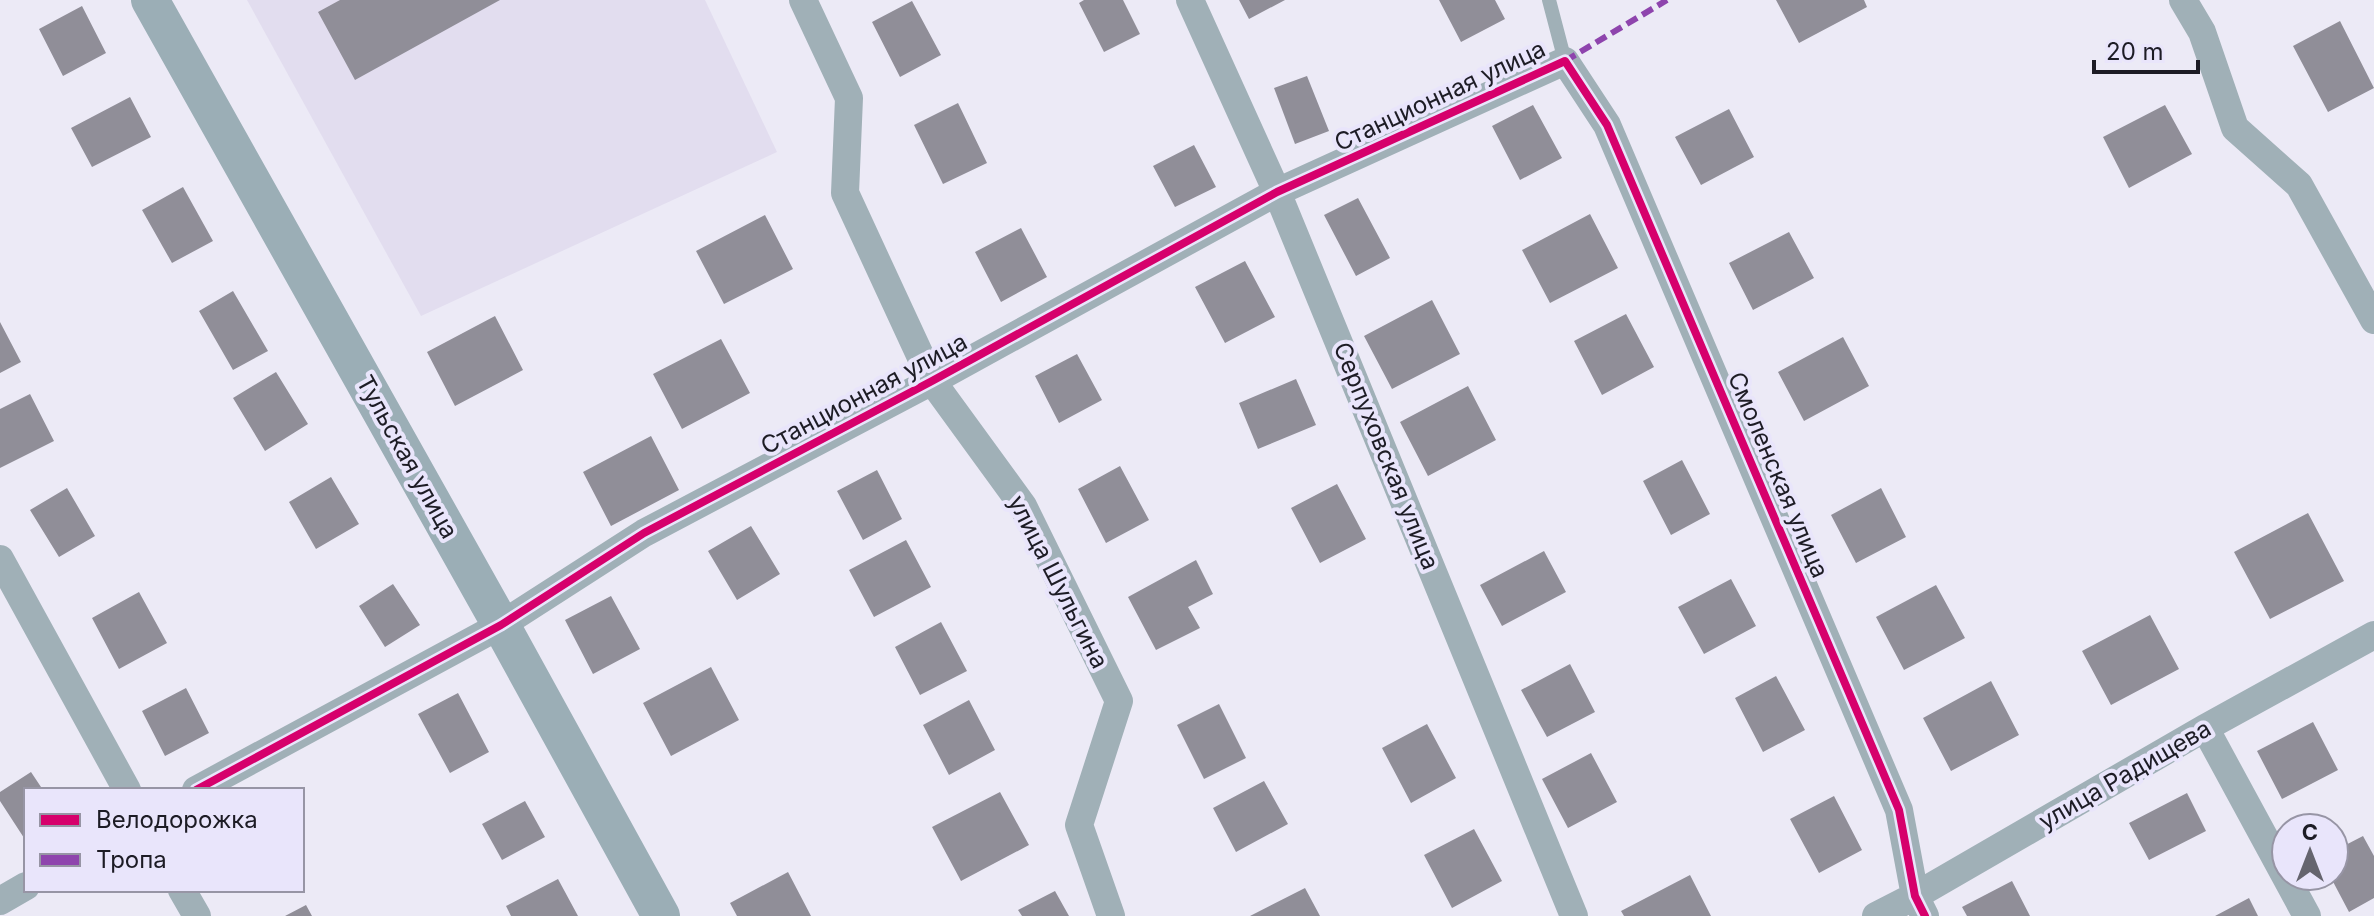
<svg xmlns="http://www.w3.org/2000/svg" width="2374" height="916" viewBox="0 0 2374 916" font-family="Inter,sans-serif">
	<rect width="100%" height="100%" fill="#eceaf6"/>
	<!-- education -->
	<path fill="#e2ddef" d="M247,0H705L777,152L421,316Z"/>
	<!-- building -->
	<path fill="#908e98" d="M340,0H500L355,80L318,12Z
		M1084,0H1123L1140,34L1104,52L1079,3Z
		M1239,0H1285L1249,19Z
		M1439,0H1495L1505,19L1461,42Z
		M1776,0H1864L1867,7L1799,43Z
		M912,1L941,55L900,77L872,22Z
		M82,6L106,53L63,76L39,29Z
		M2340,21L2374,88L2328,112L2293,46Z
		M1307,76L1329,131L1295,144L1274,88Z
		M130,97L151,137L92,167L71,128Z
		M958,103L987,163L943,184L914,125Z
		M1533,105L1562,158L1520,180L1492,126Z
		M2165,105L2192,154L2129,188L2103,137Z
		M1729,109L1754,157L1701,185L1675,137Z
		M1194,145L1216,187L1175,207L1153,166Z
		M183,187L213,241L172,263L142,210Z
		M1358,198L1390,258L1356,276L1324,215Z
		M1590,214L1618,268L1550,303L1522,250Z
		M765,215L793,269L724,304L696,251Z
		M1021,228L1047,277L1001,302L975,252Z
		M1789,232L1814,278L1753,310L1729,263Z
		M1245,261L1275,317L1225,343L1195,287Z
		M233,291L268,351L233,370L199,311Z
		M1432,300L1460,354L1392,389L1364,336Z
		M1626,314L1654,367L1602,395L1574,341Z
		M495,316L523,370L455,406L427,352Z
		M0,322L21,362L0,373Z
		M1843,337L1869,386L1804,421L1778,372Z
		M721,339L750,393L682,429L653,374Z
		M1077,354L1102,400L1059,423L1035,376Z
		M276,372L308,424L265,451L233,398Z
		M1296,379L1316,425L1258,449L1239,403Z
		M1468,386L1496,440L1428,476L1400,422Z
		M30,394L54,441L0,468V409Z
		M651,436L679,490L611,526L583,472Z
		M1682,460L1710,514L1671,535L1643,481Z
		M1120,466L1149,520L1106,543L1078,489Z
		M877,470L902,519L863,540L837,491Z
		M331,477L359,524L316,549L289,502Z
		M1337,484L1366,539L1320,563L1291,508Z
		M67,488L95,536L59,557L30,510Z
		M1881,488L1906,537L1856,563L1831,515Z
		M2308,513L2344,581L2270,619L2234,552Z
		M751,526L780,574L737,600L708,551Z
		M906,540L931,587L874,617L849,570Z
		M1544,551L1566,592L1502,626L1480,585Z
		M1196,560L1213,594L1188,607L1200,628L1156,650L1128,597Z
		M1731,579L1756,626L1704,654L1678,607Z
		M393,584L420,625L385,647L359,606Z
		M1936,585L1965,638L1904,670L1876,617Z
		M139,592L167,643L119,669L92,618Z
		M611,596L640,649L593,674L565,620Z
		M2150,615L2179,669L2111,705L2082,651Z
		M941,622L967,671L920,695L895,647Z
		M1570,664L1595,712L1547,737L1521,690Z
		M711,667L739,720L671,756L643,703Z
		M1776,676L1805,730L1763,752L1735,698Z
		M1991,681L2019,735L1951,771L1923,718Z
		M186,688L209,733L165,756L142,711Z
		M458,693L489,752L450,773L418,714Z
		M969,700L995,750L949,775L923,725Z
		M1219,704L1246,758L1204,779L1177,725Z
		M2313,722L2338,770L2282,799L2257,751Z
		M1427,724L1456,778L1411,803L1382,748Z
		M1591,753L1617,802L1568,828L1542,779Z
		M31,772L43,790H26V841L0,801V792Z
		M1264,781L1288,824L1236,852L1213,808Z
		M1000,792L1029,845L961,881L932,827Z
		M2187,793L2206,831L2149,860L2129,823Z
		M1834,796L1862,850L1819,873L1790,819Z
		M525,801L545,837L502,860L482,824Z
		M1474,829L1502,881L1452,908L1424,855Z
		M2363,836L2374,856V898L2349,912L2330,876H2334V851Z
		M788,872L811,916H737L730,903Z
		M1690,875L1711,916H1624L1621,911Z
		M558,879L578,916H511L506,906Z
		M2012,881L2030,916H1967L1962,907Z
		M1305,888L1320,916H1250Z
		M1055,891L1069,916H1022L1018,910Z
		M2249,898L2258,916H2215Z
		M306,905L312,916H285Z"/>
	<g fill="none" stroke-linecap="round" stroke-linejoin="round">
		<!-- service -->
		<path stroke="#a0b0b7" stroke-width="14" d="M1549,0L1565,61"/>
		<!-- minor -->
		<path stroke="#a0b0b7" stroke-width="28" d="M803,0L849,98L845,193L932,381L1023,506L1119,701L1079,825L1111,916
			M1190,0L1277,192L1574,916
			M2183,0L2202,32L2235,128L2299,185L2374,320
			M0,559L127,790
			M2205,728L2307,916
			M196,790L501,625L644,533L932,381L1277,192L1565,61L1607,125L1899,810L1915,896L1925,916
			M182,890L197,916
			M0,901L26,886
			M1876,916L1915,896L2205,728L2374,635"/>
		<!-- secondary -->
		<path stroke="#9baeb6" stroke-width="38" d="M150,0L501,625L661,916"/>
		<!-- quiet -->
		<path stroke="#8e44ad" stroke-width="6" stroke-dasharray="12 6" stroke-linecap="butt" d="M1565,61L1667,0"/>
		<!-- cycleway casing -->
		<g stroke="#e9e5fb" stroke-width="13">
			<path id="cycleway" d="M196,790L501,625L644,533L932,381L1277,192L1565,61L1607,125L1899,810L1915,896L1925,916"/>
		</g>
		<!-- cycleway -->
		<use href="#cycleway" stroke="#d6006c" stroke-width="8"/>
	</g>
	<g text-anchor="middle" stroke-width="8" stroke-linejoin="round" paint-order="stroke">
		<!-- street labels -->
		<g font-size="24" fill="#1d1c25" stroke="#e9e5fb">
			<text transform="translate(1440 96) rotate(-25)" y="8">Станционная улица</text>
			<text transform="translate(864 394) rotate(-28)" y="8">Станционная улица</text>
			<text transform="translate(1386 456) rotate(68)" y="8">Серпуховская улица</text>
			<text transform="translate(407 457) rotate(61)" y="8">Тульская улица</text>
			<text transform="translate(1778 475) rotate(67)" y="8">Смоленская улица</text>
			<text transform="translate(1058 582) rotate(63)" y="8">улица Шульгина</text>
			<text transform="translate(2125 775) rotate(-30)" y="8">улица Радищева</text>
		</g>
	</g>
	<!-- legend -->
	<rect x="24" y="788" width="280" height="104" fill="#e9e5fb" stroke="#9795a5" stroke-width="2"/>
	<rect x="40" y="814" width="40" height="12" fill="#d6006c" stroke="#9795a5" stroke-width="2"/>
	<text x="96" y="828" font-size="24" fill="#1d1c25">Велодорожка</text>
	<rect x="40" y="854" width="40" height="12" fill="#8e44ad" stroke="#9795a5" stroke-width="2"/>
	<text x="96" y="868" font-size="24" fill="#1d1c25">Тропа</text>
	<!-- north arrow -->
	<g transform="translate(2310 852)"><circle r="38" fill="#e9e5fb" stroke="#9795a5" stroke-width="2"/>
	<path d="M0-6L14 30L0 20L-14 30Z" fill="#65646e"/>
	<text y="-12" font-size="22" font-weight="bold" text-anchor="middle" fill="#1d1c25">С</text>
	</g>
	<!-- scale -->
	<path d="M2094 60v12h104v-12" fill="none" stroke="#1d1c25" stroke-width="4"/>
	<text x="2106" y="60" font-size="24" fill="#1d1c25" stroke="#e9e5fb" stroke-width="6" paint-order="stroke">20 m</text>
</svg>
